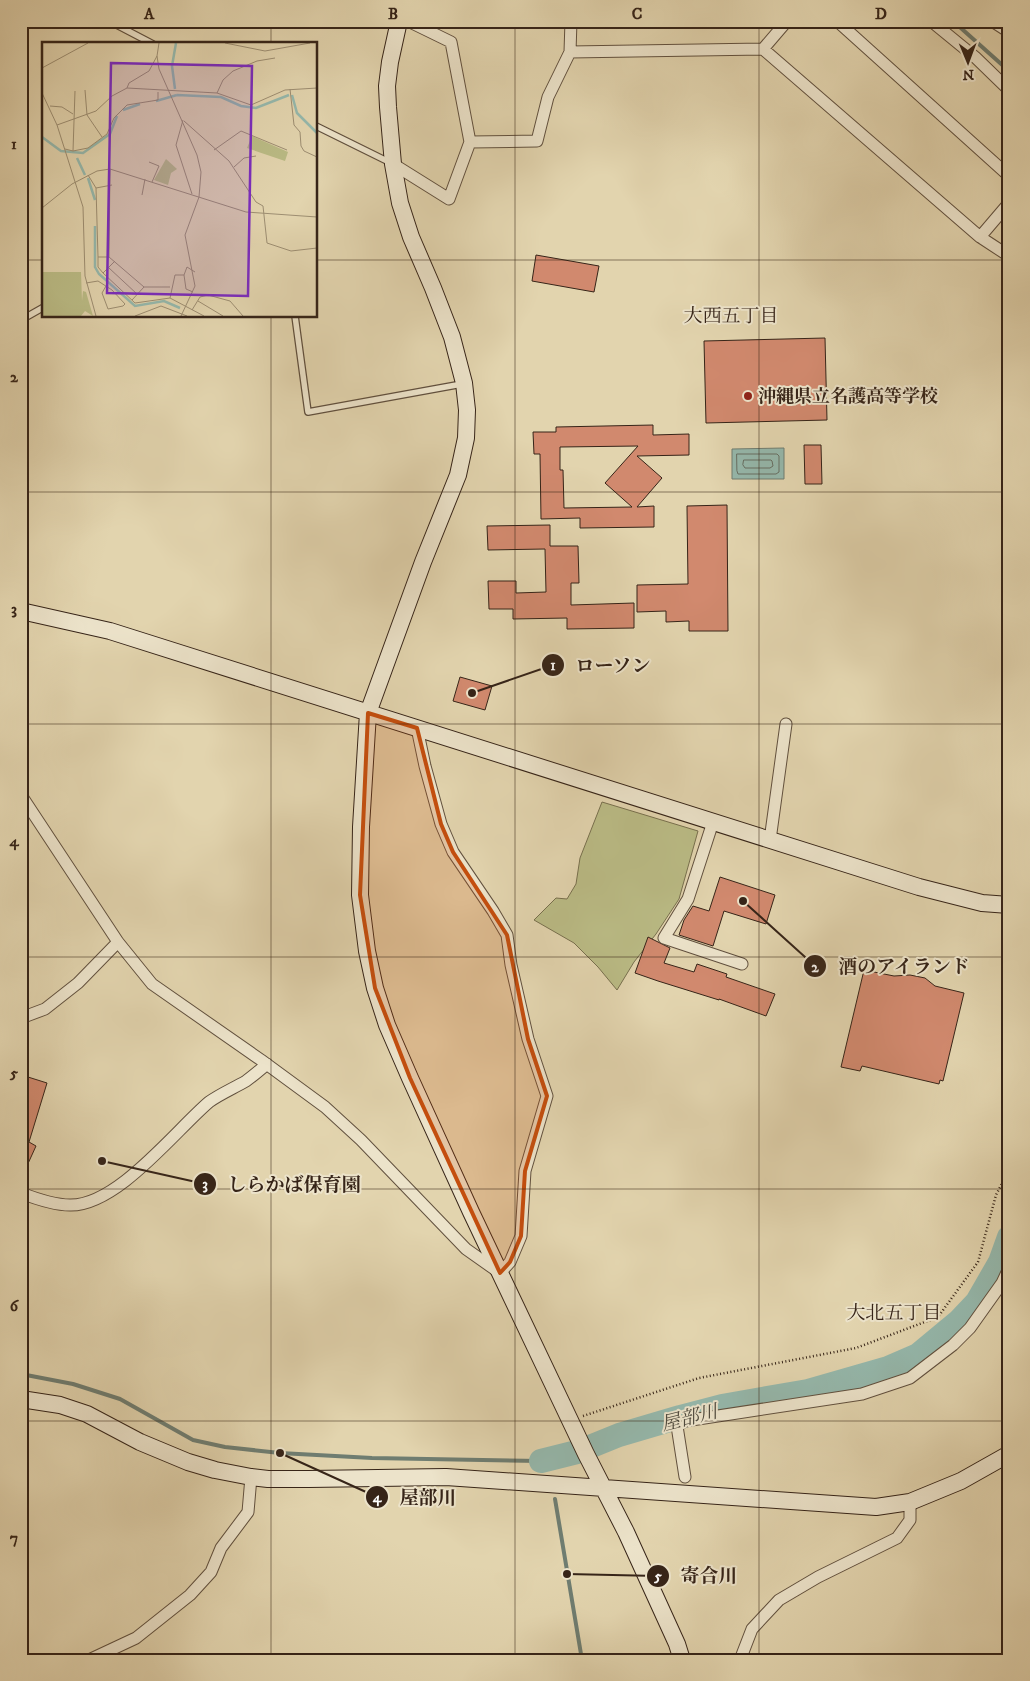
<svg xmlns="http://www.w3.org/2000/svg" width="1030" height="1681" viewBox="0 0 1030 1681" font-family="'IM FELL DW Pica','Noto Serif JP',serif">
	<rect width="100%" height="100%" fill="#e2d4ae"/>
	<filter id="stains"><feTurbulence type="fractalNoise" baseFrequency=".004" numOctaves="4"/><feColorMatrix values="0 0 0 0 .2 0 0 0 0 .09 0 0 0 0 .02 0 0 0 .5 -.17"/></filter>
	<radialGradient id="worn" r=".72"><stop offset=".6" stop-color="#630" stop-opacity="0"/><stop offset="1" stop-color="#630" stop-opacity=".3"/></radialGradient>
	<!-- green -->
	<path fill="#babb85" stroke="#78704e" d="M602,802L698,831L679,899L656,934L634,962L617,990L598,967L574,943L534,920L556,898L567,899L576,884L580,858Z"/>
	<!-- water -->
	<path fill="#95b8ac" stroke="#6f7d71" d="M784,448V479H732V449Z"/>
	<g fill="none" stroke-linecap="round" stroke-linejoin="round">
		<!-- shore -->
		<path stroke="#666e62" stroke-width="1" d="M737,454H777L779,456V472L776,474H738L737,471Z
			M744,460H771L772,461L773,466L770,468H745L743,465Z"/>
		<!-- stream -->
		<path stroke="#6f7d71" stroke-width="4" d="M953,21L1009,71
			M21,1374L73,1384L120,1399L193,1440L225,1447L280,1453L372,1458L541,1461
			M555,1499L582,1660"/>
		<!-- river -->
		<path stroke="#95b8ac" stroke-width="24" d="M541,1461L577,1452L619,1435L680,1417L722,1406L808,1391L888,1368L918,1355L959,1321L977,1302L1000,1262L1009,1237"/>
	</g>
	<!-- building -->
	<path fill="#d1896e" stroke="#362418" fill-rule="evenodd" d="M536,255L599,266L594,292L532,281Z
		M825,338L827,420L706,423L704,341Z
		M653,425V435L689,434V455L637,456L662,478L637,507L654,506V527L580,528V518L541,519L540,454H534L533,432H556V427ZM638,446L605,483L632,507L564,508L563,470H560V447Z
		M804,445H821L822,484H805Z
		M727,505L728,631H689V621L666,622V611L637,612V585L688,584L687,506Z
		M550,525V546H578L579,583H571V605L634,603V628L567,629V618L513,619V609H489L488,581H516V593L546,592L545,549L488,550L487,526Z
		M460,677L492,686L485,710L453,701Z
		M720,877L775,895L766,924L724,911L713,946L679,935L684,920L693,906L709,911Z
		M648,937L670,948L664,963L694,972L697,964L727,974L726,977L775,994L766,1016L719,999V1000L658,981L635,973Z
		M864,970L894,976L910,975L925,978L935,986L964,993L943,1081L940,1080L939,1084L862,1066L860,1071L841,1067Z
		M28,1077L47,1083L29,1142L36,1146L21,1179V1099Z"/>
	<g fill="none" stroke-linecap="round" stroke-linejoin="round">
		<!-- lane casing -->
		<g stroke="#61503e" stroke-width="8">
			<path id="lane" d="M109,21L153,44
				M316,126L391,163
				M295,316L308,412L462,384
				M21,320L44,307"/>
		</g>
		<!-- street casing -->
		<g stroke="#61503e" stroke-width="13">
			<path id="street" d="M837,21L1009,176
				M931,21L975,57L1009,90
				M992,21L1009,32
				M763,49L787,21
				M570,52L763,49L980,237L1009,256
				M470,142L537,141L548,97L570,52L571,21
				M393,164L449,199L470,142L451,42L408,21
				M980,237L1009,203
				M21,795L118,942L152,984L261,1060L325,1107L361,1140L466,1249L500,1273L510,1262L521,1236L525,1171L547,1096L528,1039L511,965L507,935L493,911L453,852L441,824L425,766L417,728
				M713,822L688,899L664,938L742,964
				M770,840L786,724
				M21,1018L45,1009L78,983L118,942
				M21,1193C34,1198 55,1205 70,1205C117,1206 175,1131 209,1102C220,1094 234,1088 246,1081C253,1076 260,1070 267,1064
				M685,1477L677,1426L685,1421L862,1394L910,1378L953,1345L970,1328L1002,1283L1009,1268
				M89,1660L136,1638L190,1595L211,1572L221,1548L248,1512L251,1477
				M740,1660L752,1629L779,1600L818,1577L897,1538L910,1520V1502"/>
		</g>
		<!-- secondary casing -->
		<g stroke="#362418" stroke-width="18">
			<path id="secondary" d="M399,21L390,62L387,86L388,107L393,164L400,203L411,237L433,288L452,337L464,383L467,410L466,438L458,475L423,562L368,713L361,827L360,895L367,951L375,988L387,1025L410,1078L471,1212L586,1454L626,1532L677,1644L682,1660
				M21,611L110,631L919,887L982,903L1009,905
				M21,1399L60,1405L87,1414L140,1442L188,1462L215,1470L251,1477L268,1479H309L446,1477L876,1507L910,1502L961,1481L1009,1454"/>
		</g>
		<!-- path -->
		<path stroke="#362418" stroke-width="2.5" stroke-dasharray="1 2.5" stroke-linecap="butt" d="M583,1416L699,1378L856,1348L938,1317L978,1262L996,1195L1009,1170"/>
		<!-- lane -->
		<use href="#lane" stroke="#ece3ca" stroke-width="5.5"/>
		<!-- street -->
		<use href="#street" stroke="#ece3ca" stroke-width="11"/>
		<!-- secondary -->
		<use href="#secondary" stroke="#ece3ca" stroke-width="16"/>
	</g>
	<!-- marked area -->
	<path fill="#c44e0e" fill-opacity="0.2" stroke="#c44e0e" stroke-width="4" stroke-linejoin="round" d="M368,713L417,728L441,824L453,852L507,935L528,1039L547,1096L525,1171L521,1236L510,1262L500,1273L410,1078L375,988L360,895Z"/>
	<!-- grid -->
	<path fill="none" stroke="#362418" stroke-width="1" stroke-opacity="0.55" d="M271,21V44M515,21V1660M759,21V1660M21,260H44M316,260H1009M271,316V1660M21,492H1009M21,724H1009M21,957H1009M21,1189H1009M21,1421H1009"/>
	<!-- markers -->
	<circle fill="#8f2418" stroke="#ece3ca" stroke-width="2" cx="748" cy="396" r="5"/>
	<g text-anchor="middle" stroke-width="4" stroke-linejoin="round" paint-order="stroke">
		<!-- poi labels -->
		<g font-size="18" font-weight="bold" fill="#362418" stroke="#ece3ca" text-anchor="start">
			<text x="758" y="402">沖縄県立名護高等学校</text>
		</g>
		<!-- neighbourhood labels -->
		<g font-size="19" fill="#362418" stroke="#ece3ca">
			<text x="731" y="322">大西五丁目</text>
			<text x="894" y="1319">大北五丁目</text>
		</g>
		<!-- water labels -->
		<g font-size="19" font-style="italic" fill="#4e493d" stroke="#ece3ca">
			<text transform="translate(689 1417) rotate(-14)" y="7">屋部川</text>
		</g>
	</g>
	<!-- overview -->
	<g transform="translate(42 42)">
		<rect width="275" height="275" fill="#e2d4ae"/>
		<path d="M210,94L246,110L243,119L205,106ZM124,117L135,127L129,131L126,143L112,138ZM0,230H39L40,259L41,249L44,250L51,274L43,269L39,274H0Z" fill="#babb85"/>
		<path fill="none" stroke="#95b8ac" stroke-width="2.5" d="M133,47L130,24L134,1M135,53L179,55L199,64L214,66L247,53M250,53L255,71L275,91M114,59L135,53M81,68L98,62M0,95L19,109L41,111L68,92L75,74M35,116L43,133M46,136L53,158M53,184V225L57,232L93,264L122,259L138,266"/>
		<path fill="none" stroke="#9d8e72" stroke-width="1" d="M117,1L115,14L117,27L155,113L159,130L157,155L143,193L153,244L139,274M183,1L223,9L268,1M0,26L46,1M85,46L87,41L107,29L115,14M248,47L252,83L258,90L259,104L262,109L275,115M43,48L45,73L60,95M0,51L15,83L41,165L43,234L54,274M175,51L181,38L191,29L215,19L233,16M8,64L20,65L31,72M141,78L134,103L150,152M142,79L187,119L214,160L221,164L225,201L249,209L275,206M15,83L54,69L70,54L85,46L175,51L209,63L243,48L275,46M23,107L31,109L33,49M172,108L199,89L245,108M31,109L46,106L65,92L72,76L85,63L116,58V50M107,120L117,124L110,140M192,125L202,116L214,114M46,133L54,146M70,143L54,146L56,215H67L102,245H128M100,153L103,137M0,166L30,142L55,129L68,127L204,170L275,175M56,215V225L61,231M67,215L68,127M73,219L61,231L93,261L128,256L162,274M67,226L95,252M44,241L56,239L70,248L83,262L81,264L66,267L60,251L64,244M151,250L144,247L142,233L145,225L153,230M128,256L133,233H142M90,258L102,245M156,259L181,274M150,268L158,255L166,253L188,259L201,274M93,274L119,264L145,274"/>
		<path fill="#7b2cbf" fill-opacity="0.15" stroke="#7b2cbf" stroke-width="2.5" d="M69,21L210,24L206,254L65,251Z"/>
		<rect width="275" height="275" fill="none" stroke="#362418" stroke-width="2.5"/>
	</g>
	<!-- callouts -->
	<path fill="none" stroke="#362418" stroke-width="2" d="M472 693L553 665M743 901L815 966M102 1161L205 1184M280 1453L377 1497M567 1574L658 1576"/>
	<g fill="#362418" stroke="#ece3ca" stroke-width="2">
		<circle cx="472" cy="693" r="5"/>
		<circle cx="743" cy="901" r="5"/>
		<circle cx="102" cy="1161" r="5"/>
		<circle cx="280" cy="1453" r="5"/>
		<circle cx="567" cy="1574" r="5"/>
		<circle cx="553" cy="665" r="12"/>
		<circle cx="815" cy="966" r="12"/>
		<circle cx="205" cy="1184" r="12"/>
		<circle cx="377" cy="1497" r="12"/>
		<circle cx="658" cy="1576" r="12"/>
	</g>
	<g font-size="15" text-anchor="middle" font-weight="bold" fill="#fff">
		<text x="553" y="670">1</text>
		<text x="815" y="972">2</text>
		<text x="205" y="1189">3</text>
		<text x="377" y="1502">4</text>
		<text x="658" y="1581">5</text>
	</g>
	<g font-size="19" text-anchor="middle" font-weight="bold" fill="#362418" stroke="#ece3ca" stroke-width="4" stroke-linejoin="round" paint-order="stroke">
		<text x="613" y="672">ローソン</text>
		<text x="904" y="973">酒のアイランド</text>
		<text x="294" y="1191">しらかば保育園</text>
		<text x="428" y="1504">屋部川</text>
		<text x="709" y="1582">寄合川</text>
	</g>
	<!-- margin -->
	<rect width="1030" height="1681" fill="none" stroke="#e2d4ae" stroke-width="55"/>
	<!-- north arrow -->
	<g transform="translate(968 62) rotate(179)" stroke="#ece3ca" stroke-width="4" paint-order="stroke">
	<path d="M0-4L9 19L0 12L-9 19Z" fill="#362418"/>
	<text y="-8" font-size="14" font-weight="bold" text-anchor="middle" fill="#362418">N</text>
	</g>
	<rect x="28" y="28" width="974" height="1626" fill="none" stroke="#362418" stroke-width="2"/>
	<g font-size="16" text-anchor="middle" font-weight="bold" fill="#362418">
		<text x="149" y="19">A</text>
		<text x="393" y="19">B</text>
		<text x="637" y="19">C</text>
		<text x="881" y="19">D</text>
		<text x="14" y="149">1</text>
		<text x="14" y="382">2</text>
		<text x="14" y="614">3</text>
		<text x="14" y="846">4</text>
		<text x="14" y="1078">5</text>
		<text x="14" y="1311">6</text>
		<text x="14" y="1543">7</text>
	</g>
	<rect width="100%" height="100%" filter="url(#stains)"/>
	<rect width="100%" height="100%" fill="url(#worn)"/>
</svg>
